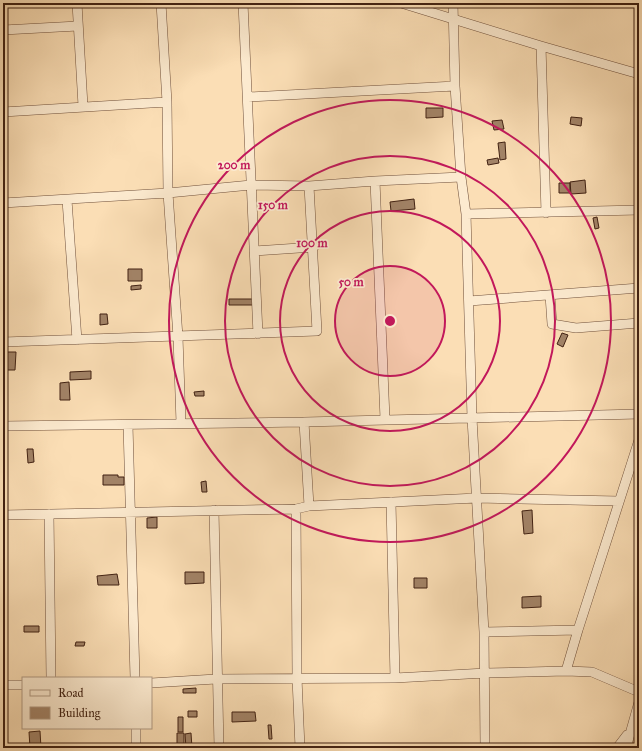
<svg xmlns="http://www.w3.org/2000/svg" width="642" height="751" viewBox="0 0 642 751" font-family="'IM FELL Great Primer',serif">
	<rect width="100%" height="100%" fill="#fbdeb5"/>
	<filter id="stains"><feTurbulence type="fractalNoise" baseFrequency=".005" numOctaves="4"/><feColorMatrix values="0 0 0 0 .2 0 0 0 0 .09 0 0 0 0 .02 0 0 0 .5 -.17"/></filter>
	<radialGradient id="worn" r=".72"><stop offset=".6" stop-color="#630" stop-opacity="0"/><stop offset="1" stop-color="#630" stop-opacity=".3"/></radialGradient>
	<!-- building -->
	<path fill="#a28367" stroke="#412112" d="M426,108H443V117L426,118Z
		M571,117L582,118L581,126L570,124Z
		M502,120L504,129L494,130L492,121Z
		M505,142L506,159L500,160L498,143Z
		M498,158L499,163L488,165L487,160Z
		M585,180L586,193L571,194L570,182Z
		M559,183H570V193H559Z
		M414,199L415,209L391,211L390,202Z
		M597,217L599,228L595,229L593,218Z
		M128,269H142V281H128Z
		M141,285V289L131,290V286Z
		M229,299H253V305H229Z
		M100,314H107L108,324L100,325Z
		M562,333L568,335L563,347L557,344Z
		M7,352H16L15,370H7Z
		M91,371V379L70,380V372Z
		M69,382L70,400H60V383Z
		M204,391V396H195L194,392Z
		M27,449H33L34,462L28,463Z
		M103,475H118V477H124V485H103Z
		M206,481L207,492H202L201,482Z
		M532,510L533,533L524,534L522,511Z
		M157,517V528H147V518Z
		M185,572H204V583L185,584Z
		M117,574L119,585H98L97,576Z
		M414,578H427V588H414Z
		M541,596V607L522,608V597Z
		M24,626H39V632H24Z
		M76,642H85L84,646H75Z
		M196,688V693H183V689Z
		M188,711H197V717H188Z
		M232,712H255L256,721L232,722Z
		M178,717H183V732H178Z
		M268,725H271L272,739H269Z
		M40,731L41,748H30L29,732Z
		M177,733H184V748H177Z
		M191,733L192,748H186L185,734Z"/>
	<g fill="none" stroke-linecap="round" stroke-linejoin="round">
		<!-- minor casing -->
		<g stroke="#70503b" stroke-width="10">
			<path id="minor" d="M77,3L83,106
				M161,3L167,102L168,193L178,337L181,423
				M243,3L258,334
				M401,3L541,46L639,74
				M453,3L455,86L461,177L466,214L472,418L484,632L485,748
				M3,30L78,26
				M541,46L546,213
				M248,97L455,86
				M3,112L167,102
				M375,181L385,419
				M67,200L77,340
				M3,203L168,193L251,185L309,186L375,181L461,177
				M466,214L639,210
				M254,251L314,247
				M550,295L552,324L576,328L639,323
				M469,301L639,288
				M3,342L317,331L309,186
				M304,422L309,506
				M128,425L135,678
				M3,426L304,422L639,414
				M391,502L395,678
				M296,509L297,678L300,748
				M214,510L219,748
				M49,514L51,678
				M3,515L296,509L309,506L477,498L619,501
				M484,632L578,630
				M566,671L578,630L639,440
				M151,683L216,679L395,678L486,673L566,671L592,672L639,692
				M3,685H23
				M136,728V748
				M617,748L627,735
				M626,748L639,702"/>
		</g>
		<!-- minor -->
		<use href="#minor" stroke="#fceacf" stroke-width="9"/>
	</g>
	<!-- distance rings -->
	<circle cx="390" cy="321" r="55" fill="#c2185b" fill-opacity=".12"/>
	<g fill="none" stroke="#c2185b" stroke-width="2">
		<circle cx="390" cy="321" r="55"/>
		<circle cx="390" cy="321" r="110"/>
		<circle cx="390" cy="321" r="165"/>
		<circle cx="390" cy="321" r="221"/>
	</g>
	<circle cx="390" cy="321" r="6" fill="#c2185b" stroke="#fceacf" stroke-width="2"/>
	<g font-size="12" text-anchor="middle" font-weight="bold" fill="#c2185b" stroke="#fceacf" stroke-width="3.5" stroke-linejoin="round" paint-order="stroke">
		<text x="234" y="169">200 m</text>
		<text x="273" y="209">150 m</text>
		<text x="312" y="247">100 m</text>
		<text x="351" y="286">50 m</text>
	</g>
	<!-- margin -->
	<rect width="642" height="751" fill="none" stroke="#fbdeb5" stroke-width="16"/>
	<rect x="4" y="4" width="634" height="743" fill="none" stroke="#412112" stroke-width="2"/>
	<rect x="8" y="8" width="626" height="735" fill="none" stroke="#412112"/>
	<!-- legend -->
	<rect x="22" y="677" width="130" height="52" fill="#fceacf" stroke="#b19a83"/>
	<rect x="30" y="690" width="20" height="6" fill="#fceacf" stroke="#b19a83"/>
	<text x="58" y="697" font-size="12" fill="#412112">Road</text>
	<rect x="30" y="707" width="20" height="12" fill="#a28367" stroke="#b19a83"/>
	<text x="58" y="717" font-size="12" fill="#412112">Building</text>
	<rect width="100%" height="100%" filter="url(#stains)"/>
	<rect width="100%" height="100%" fill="url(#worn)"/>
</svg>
